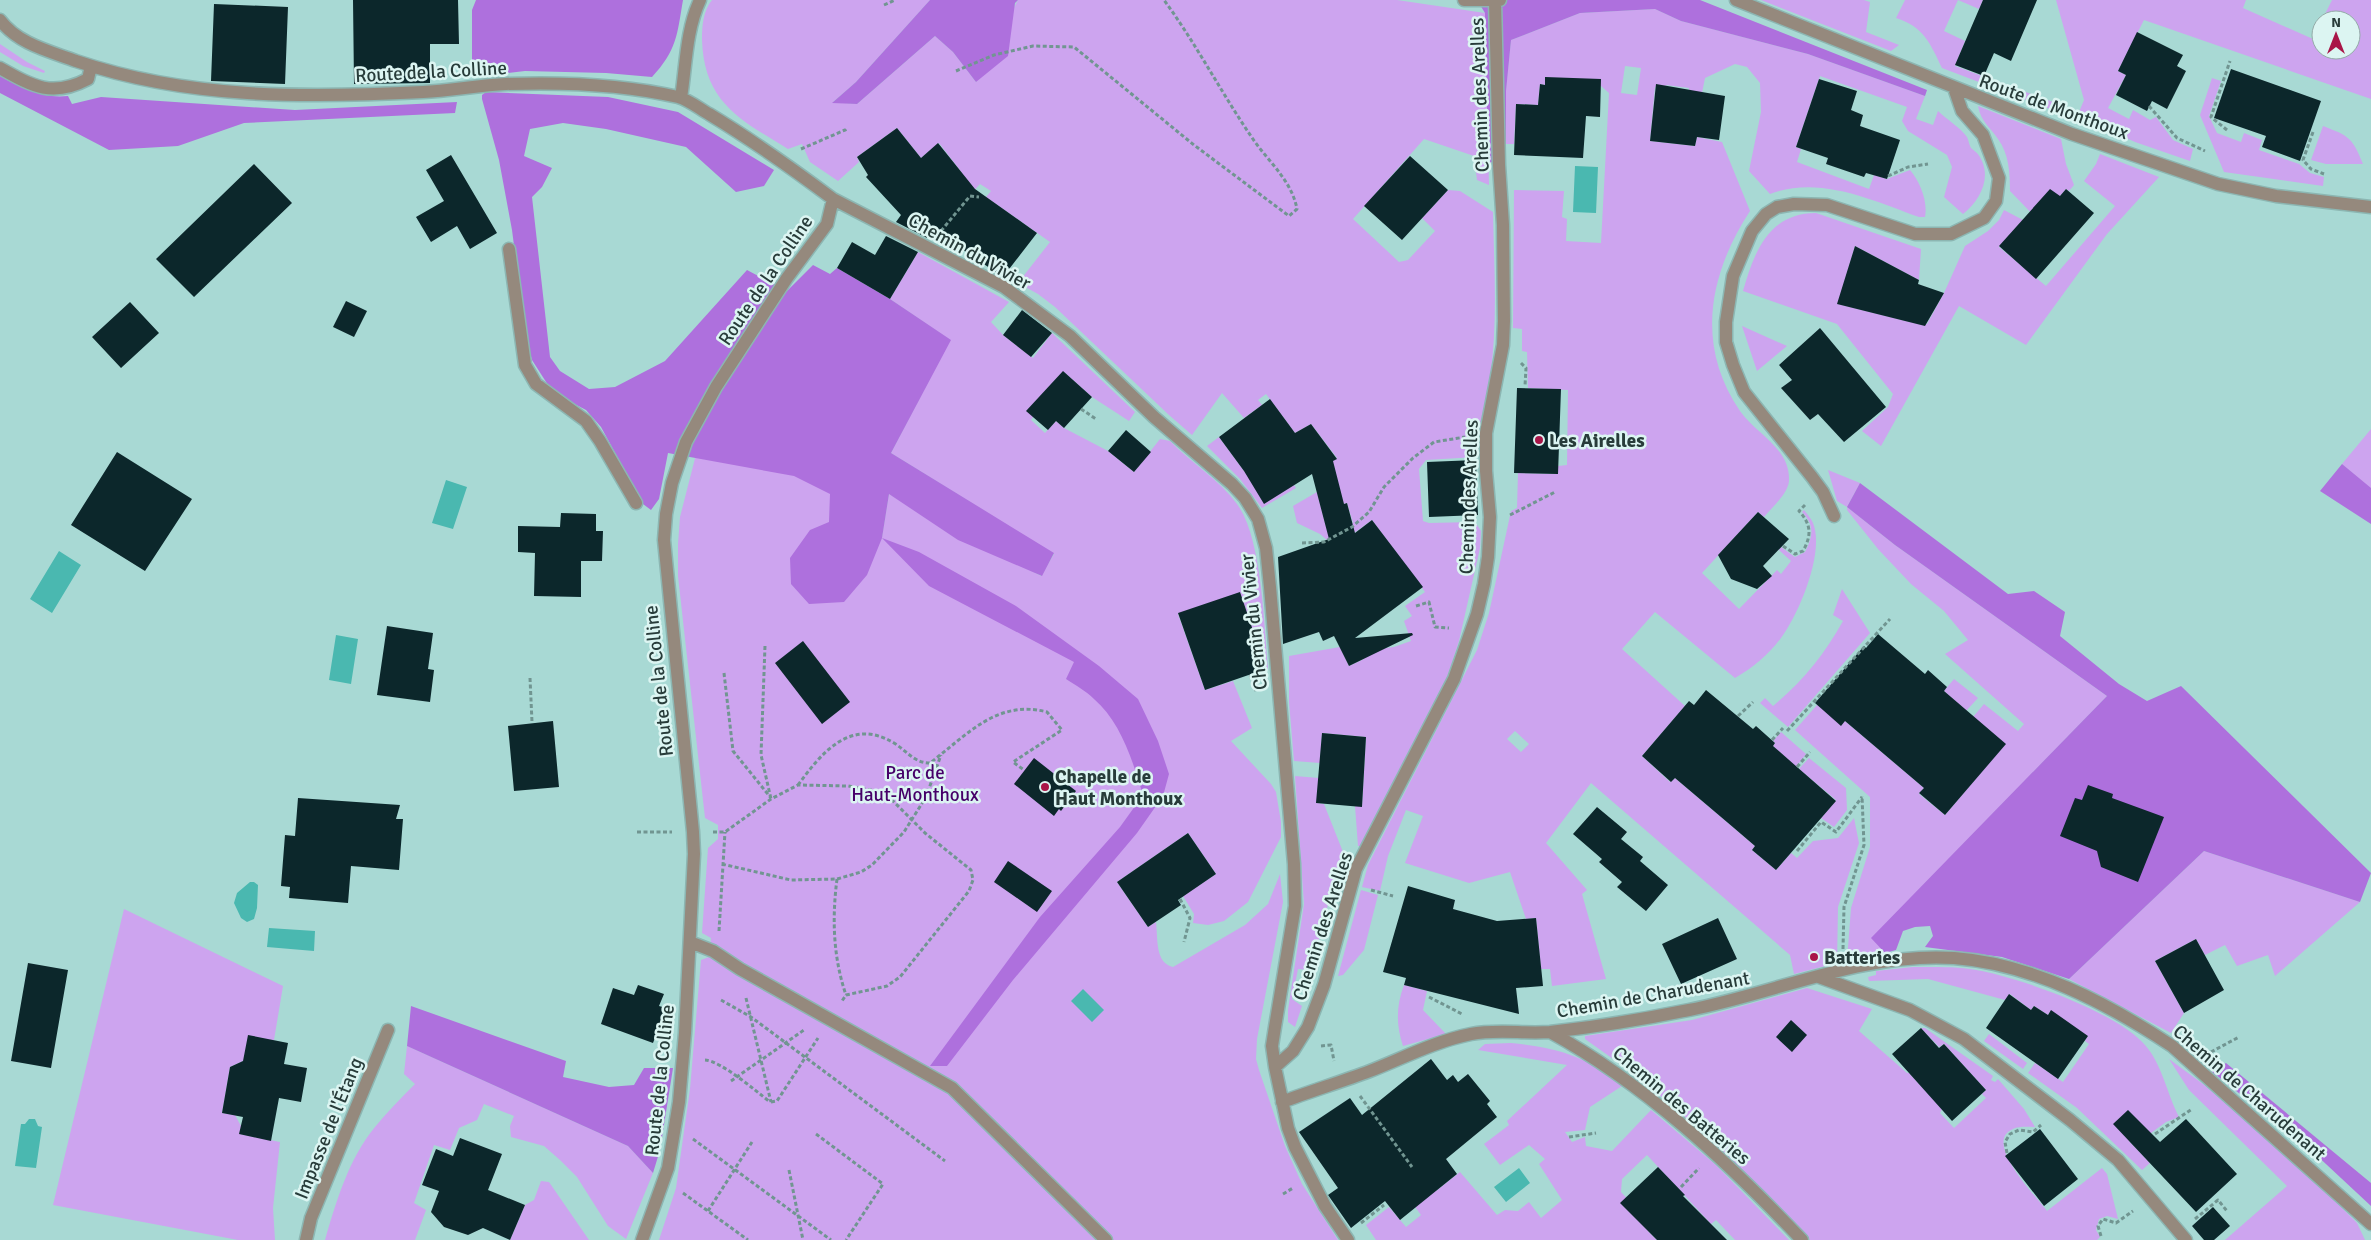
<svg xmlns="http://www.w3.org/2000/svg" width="2371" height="1240" viewBox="0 0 2371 1240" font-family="Signika,sans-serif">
	<rect width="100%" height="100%" fill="#a8d9d4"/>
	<!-- green -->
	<path fill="#cda4ef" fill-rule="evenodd" d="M712,0H930L856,82L833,102L857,104L935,36L953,52L976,82L1018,0H1397L1485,13L1489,185L1477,180L1474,156L1424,139L1353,219L1399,262L1408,260L1435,231L1422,218L1448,190L1460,191L1493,212C1494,267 1498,323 1490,378C1486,405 1477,430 1476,457L1426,460L1419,469L1423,521L1429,523L1475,522L1481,531L1480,548L1459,641L1446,681L1361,846H1358L1355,806H1362L1366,737L1322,733L1320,763L1294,761L1289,702V656L1340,647L1349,666L1364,659L1361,651L1394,647L1411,641L1404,621L1412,616L1405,606L1425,592L1372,520L1335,547L1320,534L1297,523L1293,506L1317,492L1327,530L1353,523L1347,503L1344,504L1319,469L1337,458L1311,424L1295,433L1266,394L1258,400L1262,405L1244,418L1222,393L1192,435L1169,415L1055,307L1038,294L1018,283L1050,242L986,197L991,191L980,184L960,206L962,173L939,143L921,158L897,128L857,157L859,162L838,181L810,162L802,144L788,149C741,120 704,103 702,40C702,26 703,11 712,0Z
		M1761,0H1864L1870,2L1866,32L1899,45L1891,51Z
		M1905,0H1983L1979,9L1958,0L1944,31L1965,41L1955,66L2053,102L2050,109L1942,68C1930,43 1924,27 1896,18Z
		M2056,0H2246L2243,8L2313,39L2321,23V50H2351V20H2322L2332,0H2371V99L2144,20L2118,71L2126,75L2108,108L2129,119L2133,110L2150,120L2156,117L2173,140L2193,149L2190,161L2135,142L2084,119L2085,114L2079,112L2084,100Z
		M1655,9L1681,21L1808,54L1925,96L1916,119L1933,125L1938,111C1946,119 1961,128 1967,137C1969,141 1969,145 1971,148C1973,150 1975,151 1977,153C1994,174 1981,200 1963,214L1944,197L1952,167L1947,155L1908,131L1902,121L1907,107L1820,76L1796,147L1801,149L1797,162L1869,189L1874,175L1887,179L1910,170C1920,182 1928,201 1925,217H1919C1872,200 1819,175 1770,194L1749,171L1761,112L1760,83L1747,67L1735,64L1705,78L1702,93L1689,91V88L1666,85L1665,88L1655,87L1650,141L1695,146L1697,137L1722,142L1750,211C1709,274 1695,345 1740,411C1757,435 1790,448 1789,480C1789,493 1772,507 1764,517L1758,512L1702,573L1739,609L1777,570L1781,574L1791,561L1779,550L1781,547L1795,557L1805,552C1813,537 1815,525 1802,512L1804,510C1807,514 1811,518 1813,523C1825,552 1799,614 1781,638C1769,654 1753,668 1735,678L1655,612L1622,649L1685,706L1642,756L1670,782L1675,778L1755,846L1752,850L1776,870L1791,853L1797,858L1813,841L1838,838L1854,818L1859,843L1838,907L1837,963L1794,974L1790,955L1591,783L1546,843L1587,890L1582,894L1606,979L1552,986L1550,969H1541L1536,918L1526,919L1510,872L1469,883L1405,863L1423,816L1406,810L1388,856L1380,891L1362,887L1368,865L1477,650L1489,613L1511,511L1517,508L1518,473L1558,474V466L1567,465L1568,390L1528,388L1527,352L1522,351V329L1513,328L1514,190L1564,191L1562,217L1567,219L1566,241L1601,243L1609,93L1601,86L1545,77V85L1540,84L1538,105L1516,104L1514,144H1506V91L1511,40L1580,13ZM1625,66L1641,68L1637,95L1621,93ZM1515,731L1529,744L1521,752L1507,739Z
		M0,44L27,62L45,71L44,73L23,66L0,52Z
		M2212,78L2221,81L2209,116L2217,133L2241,142L2244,133L2262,140L2259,150L2299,164L2310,173L2324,177L2323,186L2224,172L2200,115Z
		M1978,106L2061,139L2066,164L2074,185L2069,191L2066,189L2039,221L2010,191C2010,173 2009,154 1998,139C1990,127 1981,122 1978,106Z
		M2323,126C2349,136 2352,137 2363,164H2326L2311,160Z
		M2100,154L2159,177L2107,234L2026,345L1959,306L1881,446L1862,431L1888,407L1893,394L1837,324L1743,291C1754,253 1768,213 1816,213L1921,249L1919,280L1855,246L1838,304L1910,322L1911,321L1927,324L1944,293L1965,246L1988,231L1999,220L2004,210L2023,220L1999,247L2046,286L2115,206L2084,181L2096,164Z
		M918,252L1009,302L991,322L1003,335L1033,358L1052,333L1135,412L1129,421L1092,397L1064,372L1031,420L1045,433L1056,421L1064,428L1108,451L1134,472L1160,439L1170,441C1191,463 1219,479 1237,504C1262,537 1264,626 1268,669H1266L1240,593L1178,614L1205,690L1233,681L1252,728L1231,741L1271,784L1276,792L1281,822V837L1248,902L1224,921L1208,925L1193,923L1194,914L1183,896L1216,874L1188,833L1117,882L1148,927L1156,922C1158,939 1155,963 1173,967L1245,925L1268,904L1280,874L1283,902L1257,1039L1256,1059L1259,1070L1285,1146L1302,1184L1338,1240H659L676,1188L690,1089L701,960L709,957L711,938L702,933L708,848L718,839V825L705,818L678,576V544L680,517L702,431L852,470L882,537L889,494L1041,576L1054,554L891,453L950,340L890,299Z
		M1742,326L1787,346L1757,371Z
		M2371,429V489L2342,464Z
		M1219,437L1244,471L1294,485L1296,488L1262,508L1240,479L1207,446Z
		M1828,470L1860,483L1847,507L1895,545L2107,696L1872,938L1885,953L1847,961L1851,908L1870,847V797L1795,730L1817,705L1845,721L1924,788L1919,794L1945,815L2005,744L1973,717L1984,704L2018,731L2024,724L1945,654L1968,640L1944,611L1911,584L1878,549L1847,510V507L1837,501Z
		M1842,589L1870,633L1788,727L1760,703L1765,698L1773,706C1803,681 1824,655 1843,621L1833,615Z
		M1954,679L1978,698L1966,711L1944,691Z
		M1781,732L1806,754L1796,767L1773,746L1775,743L1773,741Z
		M1809,758L1846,788L1847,810L1834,827L1821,818L1836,800L1799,769Z
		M1295,776L1319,778L1317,803L1324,804L1343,852V867L1334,881L1311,970L1298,969L1292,999L1302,1006L1295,1027L1288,1022V1010L1304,904Z
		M2204,851L2360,902L2275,976L2268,955L2237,966L2225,945L2205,955L2196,939L2155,961L2184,1013L2171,1033L2069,979Z
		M1361,890L1378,895L1364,950L1343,975L1338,976Z
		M124,909L283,986L274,1040L243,1061L230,1067L222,1113L235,1115L241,1126L240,1134L280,1142L273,1208L275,1240H238L53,1205Z
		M1913,967C1936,967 1960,966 1982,971C2025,980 2116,1012 2145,1045C2162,1064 2167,1094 2179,1117L2166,1122L2151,1133L2129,1141L2150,1163L2142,1170L2077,1108L2028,1073L2035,1063L2063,1082L2089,1044L2085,1041L2087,1037L2051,1011L2048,1015L2034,1006L2031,1010L2010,994L2005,1000L1928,979L1869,981L1868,977L1876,975V971Z
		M1404,985L1427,991L1423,1010L1446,1034L1403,1046C1396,1025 1396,1006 1404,985Z
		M1807,988L1872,1009L1859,1031L1907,1073H1909L1942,1109L1940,1113L1954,1128L1986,1098L1982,1094L1986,1090L1944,1044L1939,1047L1921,1028H1925L1993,1076L1991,1080L1995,1082L1998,1079L2024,1109L2035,1127C2028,1127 2019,1126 2013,1129C1982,1142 2036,1196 2047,1211L2102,1168L2107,1174L2118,1219L2107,1216L2099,1219L2096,1230L2100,1237L2097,1240H1810L1680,1112L1630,1071L1585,1039V1036L1692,1020Z
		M1989,1034L2027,1063L2023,1069L1984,1041Z
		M1511,1043C1554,1047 1589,1056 1622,1086L1590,1107L1585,1130L1565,1132L1572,1142L1585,1137L1586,1146L1612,1151L1651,1110L1716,1165L1789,1240H1735L1716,1220L1711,1224L1647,1155L1622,1179L1621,1192L1653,1226L1648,1231L1657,1240H1376L1366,1225L1389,1207L1406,1227L1421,1215L1396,1181L1415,1166L1436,1191L1460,1172L1497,1215L1505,1210L1518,1211L1529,1202L1541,1218L1562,1200L1539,1164L1545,1159L1529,1145L1500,1165L1484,1144L1509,1125L1507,1121L1567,1065L1478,1050L1485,1044Z
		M407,1046L628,1146L653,1173L626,1239L608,1226L577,1177L560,1160L544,1146L511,1137L510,1126L514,1116L484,1104L477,1120L459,1128L450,1150L434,1145L414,1203L426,1210L415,1240H325C336,1202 349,1158 375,1127C387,1112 401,1098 415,1084L404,1074Z
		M2169,1059L2203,1084L2305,1171L2357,1223L2365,1240H2225L2287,1186L2189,1090Z
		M541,1181L549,1182L589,1240H510L525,1205L534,1200Z"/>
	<!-- forest -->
	<path fill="#ae70dd" d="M476,0H683C677,35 677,50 652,77L606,73L525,71L472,77V10Z
		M930,0H1018L1015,3L1008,56L976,82L953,52L935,36L857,104L832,103L856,82Z
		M1477,0H1700L1927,90L1925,96L1808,54L1681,21L1655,9L1580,13L1511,40L1506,91V155L1488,164L1485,13Z
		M0,76C21,88 43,99 68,96L72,104L101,97L295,110L457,102L455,113L244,123L178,146L109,150L0,93Z
		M486,92L608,97L678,112L774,170L764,186L736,192L686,147L606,129L563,123L530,129L524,156L552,168L542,187L532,197L550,357L560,371L589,389L615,387L665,361L747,270L787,291L813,265L830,274L837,268L890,299L951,340L891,453L1054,553L1042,576L958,540L889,494L882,538L919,552L1016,606L1099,666L1138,699L1158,741L1169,774L1163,796L1137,833L1013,980L947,1066H930L1040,917L1120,827L1143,795C1133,762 1121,722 1094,699C1086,691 1075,685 1066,679L1074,662L929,586L882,538L867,575L844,602L809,604L791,584L790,558L810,530L829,522L830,494L794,476L668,453L659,499L651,510L643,504L601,427L586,410L563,398L548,385L532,360L526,338L512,230L499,160L482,99V95Z
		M2342,464L2371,488V524L2320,491Z
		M1860,483L2008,594L2034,591L2065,612L2060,636L2119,684L2147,701L2181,686L2371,873L2360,902L2204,851L2069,979L2002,957L1925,947L1933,936L1930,926L1915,927L1903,931L1896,950L1885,953L1871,938L2107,696L1895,545L1847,507Z
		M411,1006L566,1061L563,1077L609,1087L634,1085L644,1068H673L660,1150L653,1173L628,1146L407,1046Z
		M2226,1063L2371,1183V1206L2312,1151L2211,1071Z"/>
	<!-- water -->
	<path fill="#4ab8b0" d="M1575,166L1598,167L1596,213L1573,212Z
		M446,480L467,487L453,529L432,523Z
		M59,551L81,565L52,613L30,599Z
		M336,635L358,639L351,684L329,680Z
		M250,882H254L258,885L257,908L254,919L247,922L241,918L234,903L237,893Z
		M269,928L315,931L314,951L267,947Z
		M1083,989L1104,1010L1092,1022L1071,1001Z
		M29,1119H35L38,1126L42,1127L36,1168L15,1166L21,1124H25Z
		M1519,1168L1530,1183L1506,1202L1494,1187Z"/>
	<!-- building -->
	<path fill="#0c272b" d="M353,0H458L459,44H430V83L354,84Z
		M1983,0H2037L2011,61L1994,53L1984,76L1955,65Z
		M214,4L288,7L285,84L211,81Z
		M2137,32L2183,55L2177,66L2186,71L2167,109L2152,101L2147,111L2116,95L2126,75L2118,71Z
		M2231,69L2321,101L2300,161L2262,147L2266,136L2214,118Z
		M1545,77L1601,79L1600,117L1586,116L1583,158L1514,155L1516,104L1538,105L1540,84L1545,85Z
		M1819,79L1857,91L1851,110L1863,115L1860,126L1900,140L1887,179L1866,173L1864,177L1826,164L1828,158L1796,147Z
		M1656,84L1725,96L1719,140L1697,137L1695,146L1650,141Z
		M897,128L921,158L938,143L975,189L1037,233L1003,277L932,229L927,238L896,222L901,215L866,177L868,175L857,157Z
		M451,155L497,233L470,249L457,226L431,242L416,217L444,201L426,170Z
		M1410,156L1448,190L1402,240L1364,206Z
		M254,164L292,203L194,297L156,259Z
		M2050,189L2060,196L2066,189L2094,213L2036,279L1999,246Z
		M886,236L918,252L890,299L837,268L852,242L875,255Z
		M1855,246L1919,280L1918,284L1944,293L1925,326L1837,304Z
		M346,301L367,311L354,337L333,327Z
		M130,302L159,333L121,368L92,337Z
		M1022,310L1052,333L1031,357L1003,335Z
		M1820,328L1886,407L1844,442L1818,414L1810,420L1781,388L1792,380L1779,365Z
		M1063,371L1092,397L1064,428L1056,421L1048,430L1026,411Z
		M1517,388L1561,389L1558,474L1514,473Z
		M1270,399L1295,433L1311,424L1337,459L1333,461L1344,504L1347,503L1355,533L1372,520L1423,587L1355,638L1412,633L1413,635L1349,666L1334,636L1323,641L1319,632L1283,644L1278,557L1329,539L1312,474L1264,504L1244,471L1219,437Z
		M1126,430L1151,452L1134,472L1108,451Z
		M117,452L192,499L145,571L71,525Z
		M1476,460L1478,515L1429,517L1427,462Z
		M1758,512L1789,539L1763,566L1772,576L1757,589L1731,579L1718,555Z
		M561,513L596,514V531H603L602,561H581V597L534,596L535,553L518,552V526L560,527Z
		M1240,592L1266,669L1205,690L1178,613Z
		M387,626L433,633L428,669L434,670L430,702L377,695Z
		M1878,634L1925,674L1928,670L1947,687L1944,691L2006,744L1945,815L1919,793L1924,788L1845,721L1841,726L1815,703L1864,646L1866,648Z
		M803,641L850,702L822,724L775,663Z
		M1706,690L1753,729L1756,726L1775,743L1773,746L1836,801L1776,870L1752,850L1755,846L1734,828L1675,778L1671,782L1642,756L1689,701L1694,705Z
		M553,721L559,787L514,791L508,726Z
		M1322,733L1366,737L1362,807L1316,803Z
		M1034,758L1076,791L1061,811L1059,809L1054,816L1014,784Z
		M2088,785L2113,794L2112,798L2164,817L2138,882L2101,867L2097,851L2060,836L2075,798L2082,800Z
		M298,798L400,805L396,819H403L399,870L351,866L348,903L289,898L290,887L281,886L285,835L295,836Z
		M1597,807L1627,832L1621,839L1643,857L1640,861L1668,885L1646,911L1617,887L1622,882L1599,862L1602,859L1573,834Z
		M1188,833L1216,874L1178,900L1181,905L1148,927L1117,882Z
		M1008,861L1052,891L1037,912L994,882Z
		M1408,886L1455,900L1453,909L1497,921L1536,918L1543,986L1516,988L1519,1014L1404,985L1406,978L1383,972Z
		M1718,918L1737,959L1681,984L1662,944Z
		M2196,939L2224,990L2184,1013L2155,961Z
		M28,963L68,970L51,1068L11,1061Z
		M638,985L664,994L659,1006L666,1008L653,1043L601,1024L613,988L634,995Z
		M2009,994L2031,1010L2034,1006L2048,1015L2051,1010L2088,1036L2058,1079L1986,1028Z
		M1791,1020L1807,1035L1792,1052L1776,1037Z
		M1921,1028L1939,1048L1944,1044L1986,1090L1952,1121L1892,1054Z
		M248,1035L288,1043L284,1064L307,1068L301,1102L279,1098L271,1141L239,1134L243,1117L222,1113L230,1067L243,1061Z
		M1431,1059L1447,1080L1453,1075L1458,1082L1468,1074L1490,1101L1487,1104L1497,1117L1446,1159L1457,1174L1400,1220L1385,1201L1351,1228L1328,1195L1338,1188L1299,1132L1350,1098L1362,1115Z
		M2128,1110L2160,1142L2186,1119L2237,1174L2196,1212L2113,1124Z
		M2040,1129L2078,1179L2044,1206L2005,1156Z
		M460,1138L502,1154L488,1190L525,1205L510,1240L483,1228L468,1235L444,1227L431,1212L439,1191L422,1185L436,1149L453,1156Z
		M1658,1167L1685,1195L1683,1196L1727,1240H1657L1620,1203Z
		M2213,1207L2230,1226L2214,1240H2204L2192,1226Z"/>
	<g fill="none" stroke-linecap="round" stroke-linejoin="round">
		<!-- minor casing -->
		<g stroke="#8cb6b2" stroke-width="15">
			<path id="minor" d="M1464,0H1500
				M1736,0L2072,134L2218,184L2276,196L2371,207
				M0,20C18,44 49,51 76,61C188,99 306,98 423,92C451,91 478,85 506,84C564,82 622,84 678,97C689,100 700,109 709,114C752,140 793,169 833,199L827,224L787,278L716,387L686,442L672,483L666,514L664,540L693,832L694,854L685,1033L679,1102L668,1168L642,1240
				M0,68C32,86 52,98 88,79L91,66
				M681,98C686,65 686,30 700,0
				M833,199L1004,287L1070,336L1154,417L1232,484L1245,498L1258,519L1266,548L1270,587L1294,864L1295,906L1275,1027L1272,1046L1275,1067L1288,1128L1295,1147L1325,1206L1348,1240
				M509,249L525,365L536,384L586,421L600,441L636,503
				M1834,516L1823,492L1812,477L1744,392L1733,365L1726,342V322L1733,276L1752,231L1766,214L1777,207L1794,204L1827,205L1915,234H1951L1984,218L1996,201L1999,178L1983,135L1962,111L1954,88
				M690,942L713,951L740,969L952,1088L1106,1240
				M1819,977L1910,1010L1964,1039L2070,1120L2118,1160L2186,1240
				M1550,1032C1645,1084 1728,1162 1802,1240
				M1275,1067L1293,1051L1308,1027L1324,985L1356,869L1454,679L1477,614L1484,584L1488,557L1490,517L1486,471V433L1503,345L1504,321L1503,225L1499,165L1495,1
				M1282,1102C1311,1091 1341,1082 1370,1071C1403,1058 1436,1041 1471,1034C1497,1029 1524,1034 1550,1032C1595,1027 1645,1019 1689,1010C1776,993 1863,952 1954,958C2033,964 2107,1003 2172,1046L2371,1224
				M306,1240L311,1218L388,1030"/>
		</g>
		<!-- path -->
		<path stroke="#719591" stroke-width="3" stroke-dasharray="4 2.5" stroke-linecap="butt" d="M884,5L895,0
			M956,71L994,55L1033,46L1074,47L1194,145L1289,216L1297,209C1292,182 1271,164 1255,142C1223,96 1197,45 1164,0
			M2149,106L2177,138L2205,151
			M2227,130L2211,117L2230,61
			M2313,132L2303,160L2311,169L2324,174
			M801,149L845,130L846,132
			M1888,176L1908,167L1928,164
			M941,231L970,196L979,197
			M1521,363L1526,368L1525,386
			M1081,409L1096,419
			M1510,515L1555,492
			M1302,543L1324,542L1352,527L1369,512L1384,487L1413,458L1434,442L1465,437
			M1783,546L1795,554L1803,551C1812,535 1811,524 1799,511L1805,505
			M1416,606L1429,602L1435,627L1449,628
			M765,646L761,755L771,799
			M724,673L733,751L771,798
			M1250,675L1256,691
			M530,678L532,722
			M1738,716L1753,702
			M1787,731L1890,619
			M1772,740L1783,728
			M1797,767L1810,752
			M798,785C822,752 851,717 894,743C907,751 914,763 930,763C967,735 997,699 1047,712L1062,730L1013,762L1024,770
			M637,832H672
			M713,832H725L771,799L798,785L848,786L871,790L891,799L925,833L971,870L973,880L969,891L900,977L887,986L846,995L842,1001
			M1797,851L1821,822L1836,832L1862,797
			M722,864L791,880L837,879L861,872L872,865L904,832L926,797L941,755
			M837,879C832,918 833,957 846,995
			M1371,890L1393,896
			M1180,899L1190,918L1184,942
			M719,931L725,832
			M1843,949L1844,907L1864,845L1862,796
			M1429,997L1462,1014
			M746,998L771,1102
			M721,1000L751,1017L945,1161
			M1321,1046L1331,1045L1334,1061
			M2211,1052L2239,1037
			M705,1060C721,1061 756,1091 770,1102
			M731,1081L804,1030
			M1360,1096L1412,1167
			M771,1102L777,1101L818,1038
			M816,1134L883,1184L846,1240
			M2155,1134L2192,1109
			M1569,1137L1596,1133
			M693,1139L831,1240
			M2007,1153L2005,1142L2010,1134L2019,1130L2033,1132L2041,1125
			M789,1170L803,1240
			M1681,1187L1699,1168
			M683,1193L748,1240
			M1283,1194L1293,1188
			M708,1211L752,1142
			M2195,1219L2218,1200L2227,1211
			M1361,1223L1384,1205
			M2101,1236L2098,1226L2103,1219L2116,1223L2133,1211"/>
		<!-- minor -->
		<use href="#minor" stroke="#95897d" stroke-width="12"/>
	</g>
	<!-- markers -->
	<g fill="#a91548" stroke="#dcf5f2" stroke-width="2">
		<circle cx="1539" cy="440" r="5"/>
		<circle cx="1045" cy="787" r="5"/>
		<circle cx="1814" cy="957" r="5"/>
	</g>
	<g text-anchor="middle" stroke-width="5" stroke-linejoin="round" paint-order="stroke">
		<!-- street labels -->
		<g font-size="19" fill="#283c3a" stroke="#dcf5f2">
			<text transform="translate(431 71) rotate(-3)" y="7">Route de la Colline</text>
			<text transform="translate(1479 95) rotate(-92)" y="7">Chemin des Arelles</text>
			<text transform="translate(2054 106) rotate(20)" y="7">Route de Monthoux</text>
			<text transform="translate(970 251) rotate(29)" y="7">Chemin du Vivier</text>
			<text transform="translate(765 280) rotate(-56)" y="7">Route de la Colline</text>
			<text transform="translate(1468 497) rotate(-88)" y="7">Chemin des Arelles</text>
			<text transform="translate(1253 622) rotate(-96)" y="7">Chemin du Vivier</text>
			<text transform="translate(658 681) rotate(-96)" y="7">Route de la Colline</text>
			<text transform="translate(1322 926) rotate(-72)" y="7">Chemin des Arelles</text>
			<text transform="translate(1653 994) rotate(-10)" y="7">Chemin de Charudenant</text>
			<text transform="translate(659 1080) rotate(-84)" y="7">Route de la Colline</text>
			<text transform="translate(2250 1092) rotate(41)" y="7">Chemin de Charudenant</text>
			<text transform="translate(1682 1105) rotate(40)" y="7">Chemin des Batteries</text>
			<text transform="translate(328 1128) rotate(-68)" y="7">Impasse de l'Étang</text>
		</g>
		<!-- poi labels -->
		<g font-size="19" font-weight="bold" fill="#283c3a" stroke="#dcf5f2" text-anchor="start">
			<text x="1549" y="447">Les Airelles</text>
			<text x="1055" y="783">Chapelle de<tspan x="1055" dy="22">Haut Monthoux</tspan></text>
			<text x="1824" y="964">Batteries</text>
		</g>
		<!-- park labels -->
		<g font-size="19" fill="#460069" stroke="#dcf5f2">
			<text x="915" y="779">Parc de<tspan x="915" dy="22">Haut-Monthoux</tspan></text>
		</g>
	</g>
	<!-- north arrow -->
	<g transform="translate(2336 35)"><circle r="24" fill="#dcf5f2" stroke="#94aba8"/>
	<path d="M0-4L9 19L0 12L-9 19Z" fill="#a91548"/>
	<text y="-8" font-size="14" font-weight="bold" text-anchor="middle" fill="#283c3a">N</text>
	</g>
</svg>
